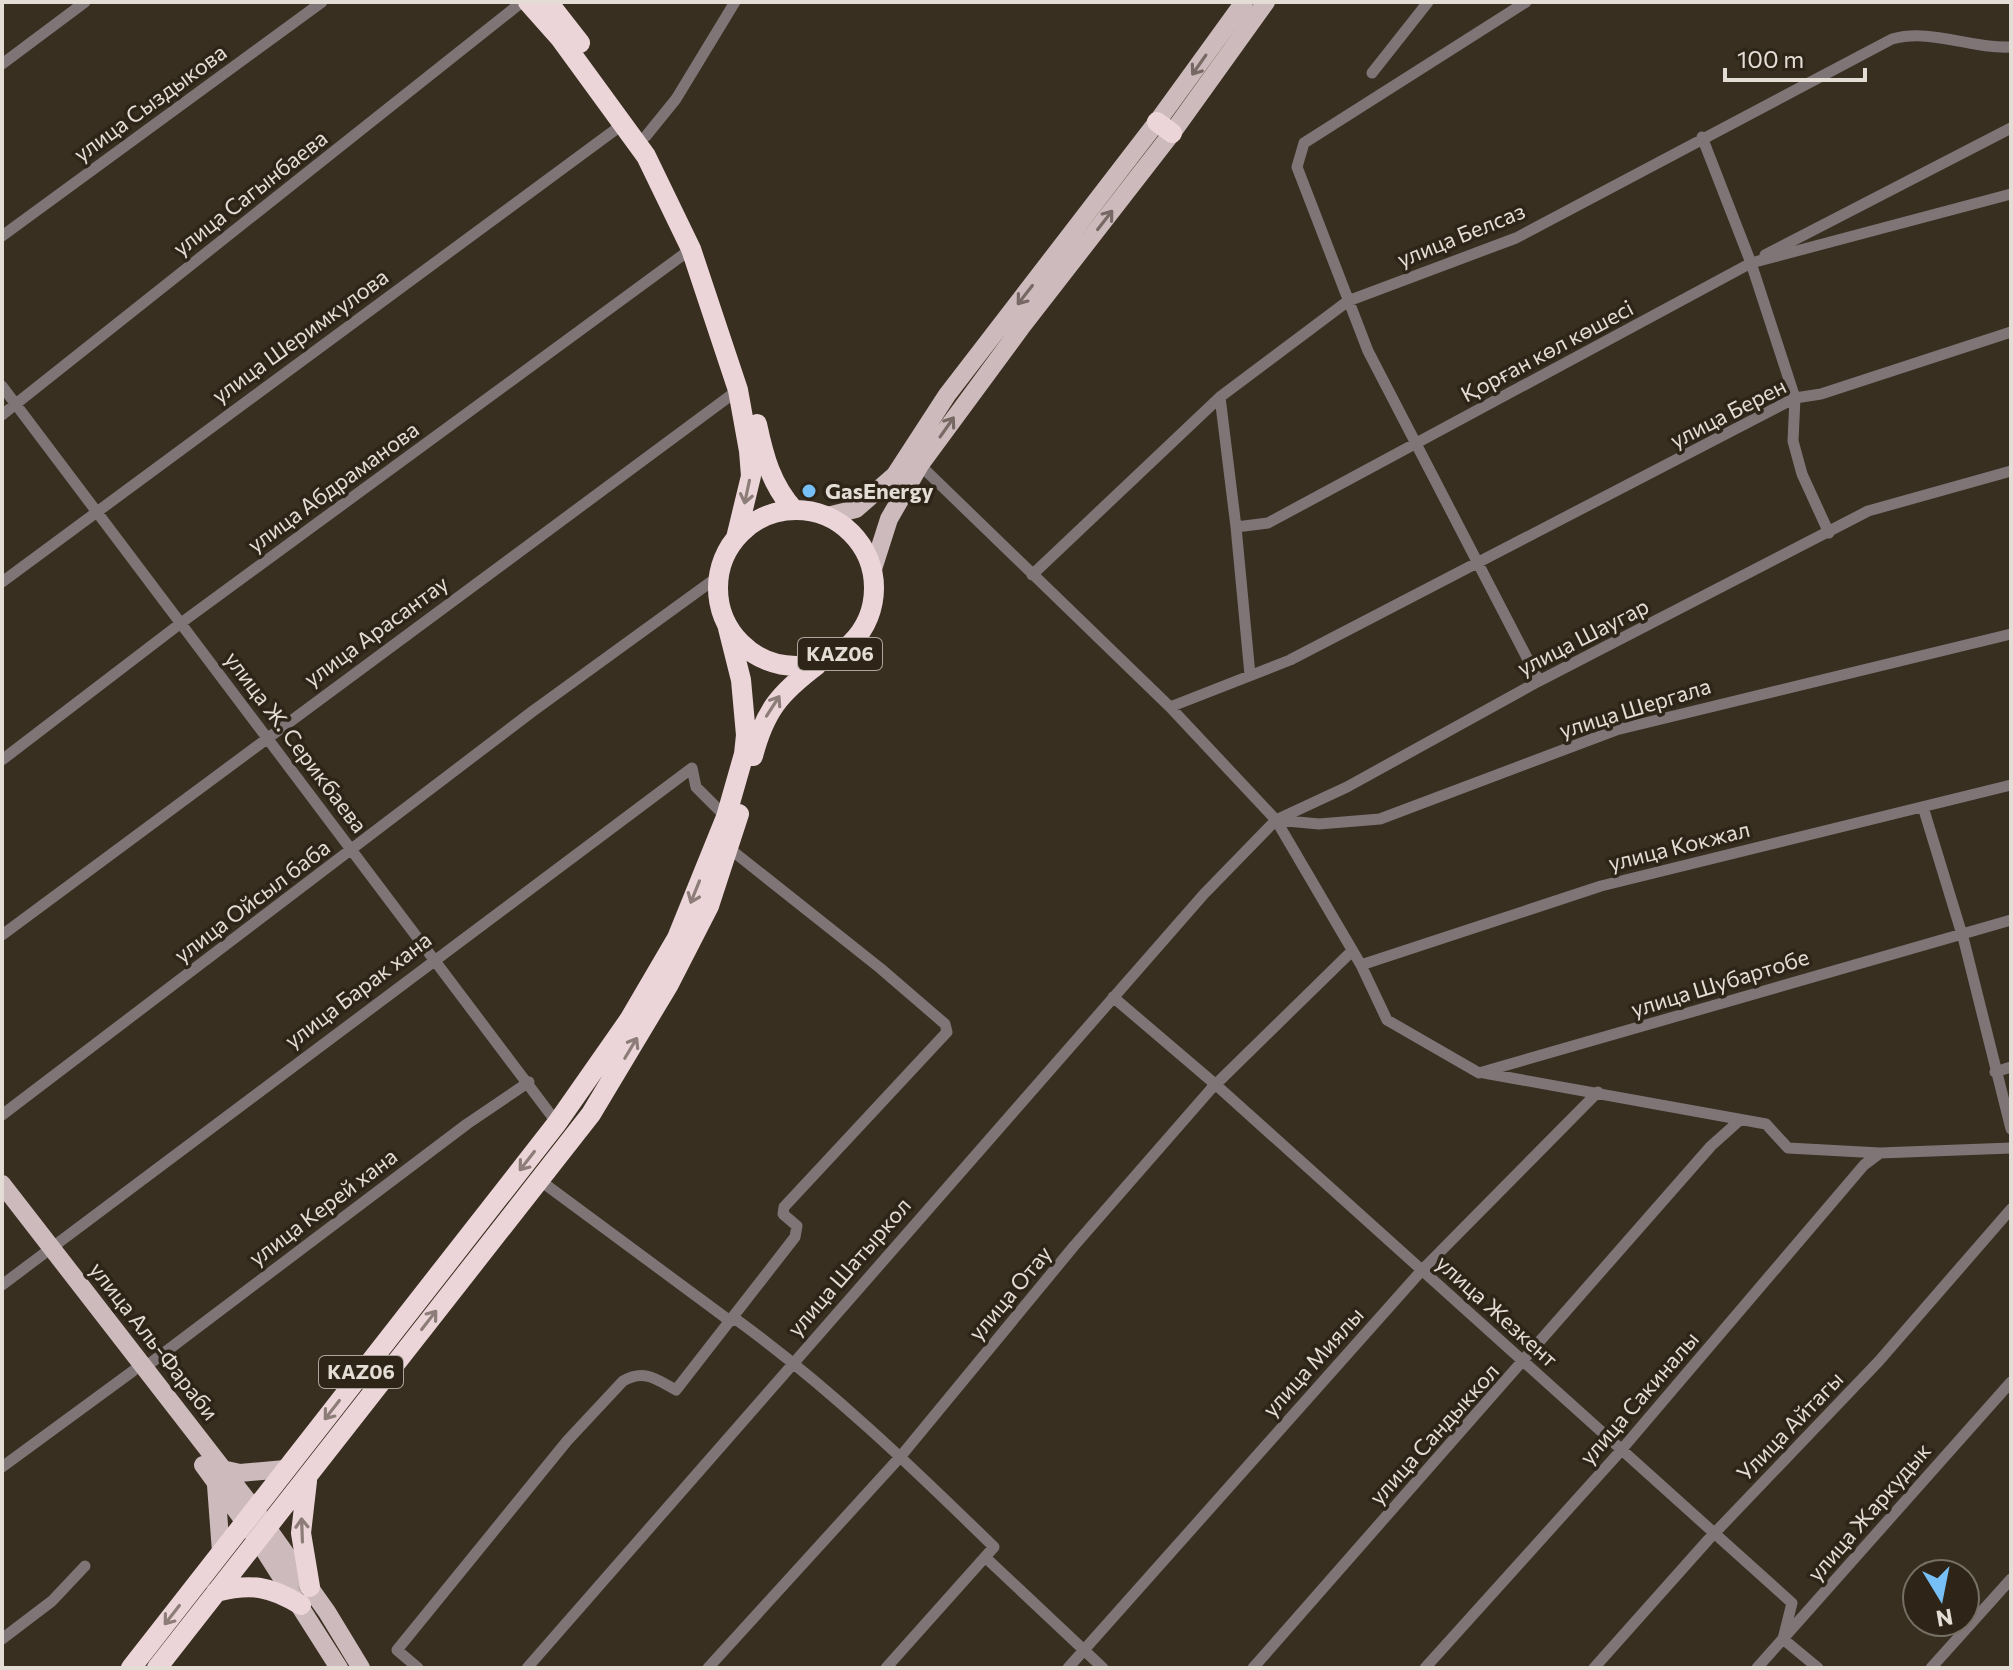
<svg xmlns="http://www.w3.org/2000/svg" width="2013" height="1670" viewBox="0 0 2013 1670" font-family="Commissioner,sans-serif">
	<rect width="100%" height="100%" fill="#382f21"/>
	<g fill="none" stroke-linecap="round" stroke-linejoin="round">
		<!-- street -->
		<path stroke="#7f7577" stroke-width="11" d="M1526,2L1304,143L1297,167L1368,351L1539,681
			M2,64L85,2
			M1372,73L1428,2
			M646,136L676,99L735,2
			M1702,137L1751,263L1795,398L1793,441L1802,474L1829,533
			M2,236L322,2
			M1765,255L2011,128
			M2,386L557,1123
			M1220,397L1236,527L1268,523L1751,263L2011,194
			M2,415L522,2
			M920,465L1170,707L1276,820L1361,965L1387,1020L1479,1073L2011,920
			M1236,527L1250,675
			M1032,575L1220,397L1348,301L1516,238L1892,39C1932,28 1970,49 2011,47
			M2,582L623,124
			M1170,707L1290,660L1795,398L1821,394L2011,332
			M2,760L181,623L691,249
			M1923,807L1964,941L2011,1129
			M1276,820L1319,824L1380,819L1616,730L2011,634
			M2,935L738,390
			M1361,965L1601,886L2011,785
			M1113,997L1215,1084L1792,1603L1783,1639L1818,1668
			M1995,1072L2011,1067
			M1484,1073L1766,1124L1788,1148L1880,1153L2011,1148
			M2,1115L533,711L719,576
			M538,1179L730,1321L737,1320C830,1388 912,1467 994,1547L886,1668
			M2,1285L692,768L696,787L726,817
			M144,1368L467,1124L529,1082
			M2,1467L133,1371
			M985,1557L1103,1668
			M2,1639L52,1601L85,1566
			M418,1668L397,1650L567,1441L623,1381C644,1369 656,1379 676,1390L795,1237L797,1226L783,1214L784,1207L947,1032L945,1024L880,968L730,849
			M527,1668L1204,894L1276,820L1347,787L1539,681L1868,511L2011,471
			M708,1668L901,1456L1074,1246L1211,1089L1352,951
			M1068,1668L1422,1270L1598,1092
			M1253,1668L1711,1146L1740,1120
			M1425,1668L1617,1455L1864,1165L1880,1153
			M1594,1668L1708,1540L1879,1361L2011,1209
			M1757,1668L2011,1382
			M1931,1668L2011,1579"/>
		<!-- primary -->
		<path stroke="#cdbabc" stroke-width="18" d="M827,516L856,509L895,475L947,395L1157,122L1244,2
			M873,569L889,519L920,465L1023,325L1172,133L1266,2
			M2,1184L254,1509L327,1612L361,1668
			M203,1465L257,1539L339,1668
			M222,1469L240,1473L285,1469
			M216,1485L221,1552"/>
		<!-- highway -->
		<path stroke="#ecd5d8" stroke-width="20" d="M528,2L560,38L646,156L691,249L738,390L749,451L751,476L736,538
			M548,2L580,43
			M1157,122L1172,133
			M757,424C764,457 771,484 794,510
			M718 588a78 78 0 1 1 156 0a78 78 0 1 1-156 0Z
			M753,756C765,710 780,693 817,665
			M307,1481L301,1533L310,1587
			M216,1592C251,1583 270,1586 301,1605
			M131,1668L557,1123L629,1020L677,938L726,817L744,754L746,735L741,680L728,628
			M157,1668L591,1114L669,984L709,906L739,814"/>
	</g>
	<!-- one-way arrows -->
	<defs><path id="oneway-shaft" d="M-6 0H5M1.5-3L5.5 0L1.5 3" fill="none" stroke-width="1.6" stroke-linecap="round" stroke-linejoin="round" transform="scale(2)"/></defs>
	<g stroke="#766862">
		<use href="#oneway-shaft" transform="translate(1199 65) rotate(125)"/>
		<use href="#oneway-shaft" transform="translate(1105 220) rotate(-52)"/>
		<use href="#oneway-shaft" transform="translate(1025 295) rotate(128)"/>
		<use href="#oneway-shaft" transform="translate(947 427) rotate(-55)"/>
	</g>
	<g stroke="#8d7d78">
		<use href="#oneway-shaft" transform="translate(747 492) rotate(102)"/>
		<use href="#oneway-shaft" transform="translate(773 706) rotate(-57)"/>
		<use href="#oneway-shaft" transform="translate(695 892) rotate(112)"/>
		<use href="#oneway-shaft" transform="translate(631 1048) rotate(-59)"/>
		<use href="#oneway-shaft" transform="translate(527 1161) rotate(128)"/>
		<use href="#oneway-shaft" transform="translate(429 1320) rotate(-52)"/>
		<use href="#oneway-shaft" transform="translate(332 1410) rotate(128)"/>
		<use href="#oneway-shaft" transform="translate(302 1530) rotate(-92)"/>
		<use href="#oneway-shaft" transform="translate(172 1615) rotate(128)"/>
	</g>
	<!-- markers -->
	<circle fill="#76c0f7" stroke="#2e2518" stroke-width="3" cx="809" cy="491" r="8"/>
	<g text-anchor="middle" stroke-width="7" stroke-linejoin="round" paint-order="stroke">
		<!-- shield labels -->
		<g fill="#2e2518" stroke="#ada69c" stroke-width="2">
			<rect x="798" y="638" width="84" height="32" rx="6"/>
			<rect x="319" y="1356" width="84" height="32" rx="6"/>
		</g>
		<g font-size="20" font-weight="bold" fill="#e3ddd5">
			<text x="840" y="661">KАZ06</text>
			<text x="361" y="1379">KАZ06</text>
		</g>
		<!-- street labels -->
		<g font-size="22" fill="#e3ddd5" stroke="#2e2518">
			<text transform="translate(150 103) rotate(-36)" y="8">улица Сыздыкова</text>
			<text transform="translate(250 193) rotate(-38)" y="8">улица Сагынбаева</text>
			<text transform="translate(1461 235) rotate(-22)" y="8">улица Белсаз</text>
			<text transform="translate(300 336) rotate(-36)" y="8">улица Шеримкулова</text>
			<text transform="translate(1547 351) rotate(-28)" y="8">Қорған көл көшесі</text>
			<text transform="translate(1728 413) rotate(-27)" y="8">улица Берен</text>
			<text transform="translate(333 487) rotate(-36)" y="8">улица Абдраманова</text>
			<text transform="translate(376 631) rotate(-36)" y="8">улица Арасантау</text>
			<text transform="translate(1583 637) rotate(-27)" y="8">улица Шаугар</text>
			<text transform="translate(1635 708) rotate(-17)" y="8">улица Шергала</text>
			<text transform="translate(296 742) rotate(53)" y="8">улица Ж. Серикбаева</text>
			<text transform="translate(1679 846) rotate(-14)" y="8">улица Кокжал</text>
			<text transform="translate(252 901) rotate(-37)" y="8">улица Ойсыл баба</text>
			<text transform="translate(1720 983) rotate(-17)" y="8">улица Шубартобе</text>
			<text transform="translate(358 990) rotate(-37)" y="8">улица Барак хана</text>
			<text transform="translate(323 1207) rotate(-37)" y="8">улица Керей хана</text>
			<text transform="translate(849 1267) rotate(-49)" y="8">улица Шатыркол</text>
			<text transform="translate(1010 1293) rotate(-50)" y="8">улица Отау</text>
			<text transform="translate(1497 1311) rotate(42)" y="8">улица Жезкент</text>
			<text transform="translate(154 1341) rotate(52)" y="8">улица Аль-Фараби</text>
			<text transform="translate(1313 1362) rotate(-48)" y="8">улица Миялы</text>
			<text transform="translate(1639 1398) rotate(-49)" y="8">улица Сакиналы</text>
			<text transform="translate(1790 1426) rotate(-46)" y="8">Улица Айтагы</text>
			<text transform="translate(1434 1434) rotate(-48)" y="8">улица Сандыккол</text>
			<text transform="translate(1869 1512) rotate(-49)" y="8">улица Жаркудык</text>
		</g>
		<!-- poi labels -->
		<g font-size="22" font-weight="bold" fill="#e3ddd5" stroke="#2e2518" text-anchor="start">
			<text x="825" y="499">GasEnergy</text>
		</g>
	</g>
	<!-- border -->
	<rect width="2013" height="1670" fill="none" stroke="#e3ddd5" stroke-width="8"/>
	<!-- north arrow -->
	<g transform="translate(1941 1598) rotate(170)"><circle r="38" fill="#2e2518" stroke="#766f64" stroke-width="2"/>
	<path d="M0-6L14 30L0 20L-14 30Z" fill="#76c0f7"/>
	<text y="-12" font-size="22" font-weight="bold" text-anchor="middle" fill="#e3ddd5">N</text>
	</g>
	<!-- scale -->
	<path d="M1725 68v12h140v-12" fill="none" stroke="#e3ddd5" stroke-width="4"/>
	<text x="1737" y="68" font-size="24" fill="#e3ddd5" stroke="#2e2518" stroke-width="6" paint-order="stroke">100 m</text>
</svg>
